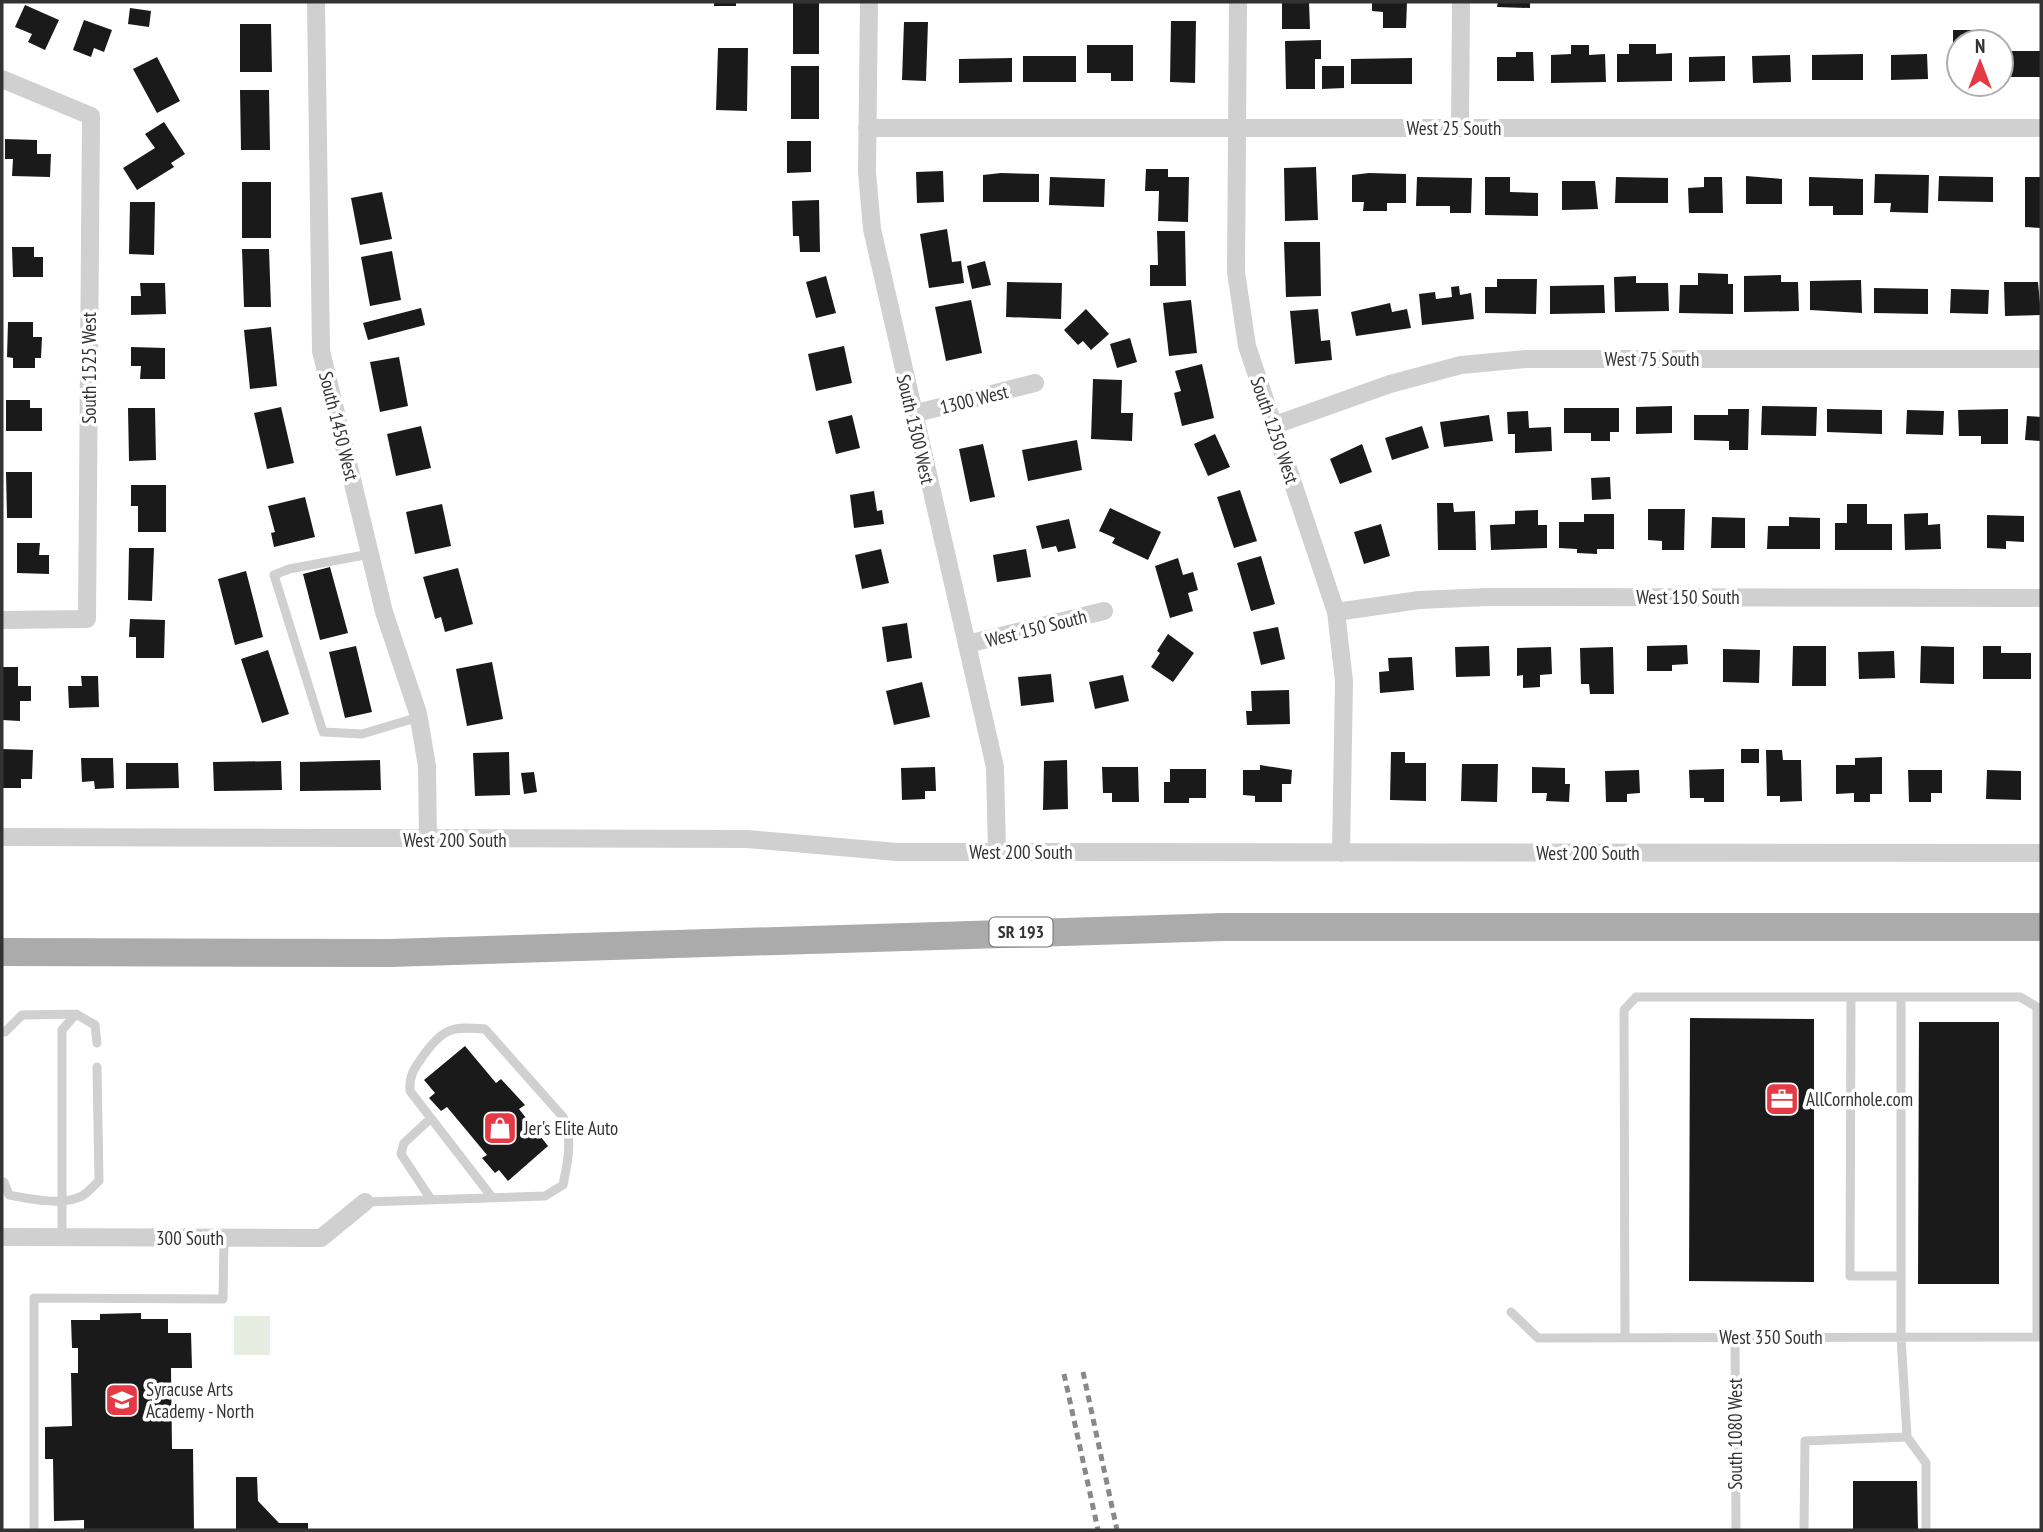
<svg xmlns="http://www.w3.org/2000/svg" width="2043" height="1532" viewBox="0 0 2043 1532" font-family="'PT Sans Narrow',sans-serif">
	<rect width="100%" height="100%" fill="#fff"/>
	<!-- green -->
	<path fill="#e6ecdf" d="M234,1316H270V1355H234Z"/>
	<!-- building -->
	<path fill="#1a1a1a" d="M714,2H736V6H714Z
		M793,2H819V54H793Z
		M1282,2H1309L1310,29H1282Z
		M1372,2H1407L1406,28H1383V12L1372,11Z
		M1498,2H1530V8L1497,7Z
		M25,5L59,20L45,50L28,42L32,34L15,27Z
		M130,8L151,11L149,27L128,24Z
		M84,20L112,30L104,52L94,48L91,57L73,50Z
		M1171,21H1196L1195,83L1170,82Z
		M904,22H928L926,81L902,80Z
		M240,24H271L272,72H240Z
		M1953,30H1985V42H1959V66H1953Z
		M1321,40V59H1315V89H1286L1285,41Z
		M1629,44H1656V54L1672,53V81L1617,82V54H1629Z
		M1087,45H1133V81H1111V73H1087Z
		M1571,45H1589V55L1605,54L1606,82L1551,83V55L1571,54Z
		M718,48H748L747,111L716,110Z
		M2011,51H2041V77H2011Z
		M1516,52H1533L1534,81H1497V57H1516Z
		M1863,54V80H1812V55Z
		M1927,54L1928,79L1891,80V55Z
		M1790,55L1791,82L1753,83L1752,56Z
		M1023,56H1076V82H1023Z
		M1725,56V81L1689,82V57Z
		M157,57L180,101L157,113L133,69Z
		M1012,58V82L959,83V59Z
		M1412,58V84H1351V59Z
		M791,66H819V119H791Z
		M1322,66H1344V88L1322,89Z
		M240,90H269L270,150H241Z
		M164,122L185,154L171,163L174,167L137,190L123,168L155,148L145,134Z
		M5,139L37,140V154H51L50,177L12,176L13,159H5Z
		M787,141H811V172L787,173Z
		M1316,167L1318,220L1285,221L1284,168Z
		M1146,169H1168V177H1189L1188,222L1158,221L1159,191H1145Z
		M943,171L944,202L917,203L916,172Z
		M1001,173L1039,174V202H983V175Z
		M1369,173L1406,174V203H1387V211H1363L1364,202H1352V175Z
		M1875,174L1929,175L1928,213L1890,212L1891,203H1874Z
		M1746,176L1782,179V204H1746Z
		M1939,176L1993,177V202L1938,201Z
		M1050,177L1105,179L1104,207L1049,205Z
		M1417,177L1472,178L1471,213H1450V206H1416Z
		M1485,177H1510V192L1538,193V216L1485,215Z
		M1616,177L1668,178V203H1615Z
		M1704,177H1722L1723,213H1689L1688,188L1704,187Z
		M1809,177L1863,179V215H1833V206H1809Z
		M2025,177H2041V228L2025,227Z
		M1562,181H1595L1598,209L1562,210Z
		M242,182H271V238H242Z
		M382,192L392,239L360,245L351,198Z
		M819,200L820,252H800L799,236H793L792,201Z
		M130,202H155L154,255L129,254Z
		M947,229L952,262L961,261L964,283L929,288L920,234Z
		M1157,231H1185L1186,286H1150V265H1158Z
		M1284,242H1320L1321,296L1286,297Z
		M12,247H34V257H43V277H13Z
		M242,249H269L271,307H244Z
		M392,251L401,300L370,306L361,257Z
		M985,261L991,285L972,289L967,266Z
		M1698,273L1728,274V284H1733V314L1679,313L1680,285H1698Z
		M1781,275V282H1798L1799,311L1744,312V276Z
		M826,276L836,313L816,318L806,282Z
		M1636,276V283H1668L1669,311L1615,312L1614,277Z
		M1497,279H1537L1536,314L1485,313V287H1497Z
		M1861,280L1862,313L1810,310V281Z
		M1007,282L1062,283L1061,319L1006,317Z
		M2004,282H2038L2041,315L2005,316Z
		M140,283H165L166,314L131,315V296H141Z
		M1604,285L1605,313L1550,314V286Z
		M1459,286L1460,295L1471,293L1474,319L1422,325L1419,294L1435,292L1436,299L1452,297L1451,287Z
		M1874,288L1928,289V314L1874,313Z
		M1951,289L1989,290L1988,314L1950,313Z
		M971,300L982,353L946,361L935,307Z
		M1191,300L1197,353L1169,356L1163,303Z
		M1390,303L1392,312L1407,309L1411,328L1356,336L1351,312Z
		M421,308L425,325L368,340L363,323Z
		M1086,309L1109,334L1091,350L1083,341L1078,345L1064,330Z
		M1318,309L1321,341L1330,340L1332,360L1295,364L1290,311Z
		M8,322H33V337H42L41,358H35V368H13V358L7,357Z
		M271,327L277,386L250,389L244,330Z
		M1130,338L1137,362L1117,368L1110,344Z
		M844,346L852,383L816,391L808,354Z
		M131,347L165,348V379H140L141,366H131Z
		M399,357L408,406L380,412L370,362Z
		M1202,364L1214,418L1182,426L1174,393L1181,391L1175,371Z
		M1093,379L1122,380L1121,413H1133L1132,441L1091,439Z
		M6,400H30V408H42V431H6Z
		M1672,406V433L1636,434V407Z
		M1762,406L1817,407L1816,436L1761,435Z
		M281,407L294,463L267,469L254,413Z
		M128,408H155L156,460L129,461Z
		M1564,408H1619V432H1610V441H1591V433H1564Z
		M1728,409H1749L1748,450H1729V441L1694,440V415H1728Z
		M1827,409L1882,410V434L1827,432Z
		M2008,409V444H1981V436H1959L1958,410Z
		M1907,410L1944,411L1943,435L1906,434Z
		M1528,411L1529,428L1551,427L1552,451L1515,453V434H1508L1507,412Z
		M852,415L860,448L836,454L828,421Z
		M1489,415L1493,441L1444,447L1440,422Z
		M2027,416L2041,417V441L2025,440Z
		M421,426L431,468L396,476L387,434Z
		M1422,426L1429,448L1392,460L1385,438Z
		M1215,434L1230,467L1208,476L1194,444Z
		M1077,440L1082,470L1028,481L1022,450Z
		M983,444L995,497L970,502L959,449Z
		M1362,444L1372,472L1340,484L1330,459Z
		M6,472H32V518H7Z
		M1610,477L1611,499L1592,500L1591,478Z
		M131,485H166V532H138V506H131Z
		M1240,490L1257,541L1234,548L1217,497Z
		M874,491L877,511L882,510L884,524L854,528L850,495Z
		M305,497L315,537L274,547L271,533L275,532L268,506Z
		M1437,503H1453L1454,512L1475,511L1476,550H1438Z
		M442,504L451,546L415,554L406,512Z
		M1847,504H1867V524H1892V550H1835V523H1847Z
		M1110,508L1161,532L1148,560L1112,543L1115,538L1099,531Z
		M1648,509H1685L1684,550H1662V541L1648,540Z
		M1538,510V525H1547V548L1491,550L1490,525L1515,524V511Z
		M1928,513V525L1940,524L1941,549L1905,550L1904,514Z
		M1584,514H1614V549H1597V554L1577,553V549L1559,548V522H1584Z
		M1987,515L2024,516V542L2006,541V549L1987,548Z
		M1712,517L1745,518V548H1711Z
		M1789,517L1820,518V549H1767L1768,526H1789Z
		M1069,519L1076,548L1058,552L1056,546L1042,549L1036,526Z
		M1381,524L1390,556L1364,564L1354,532Z
		M17,543H40L39,555H49V574L17,573Z
		M129,548H154L152,601L128,600Z
		M881,549L889,583L862,589L855,555Z
		M1026,549L1031,577L997,582L993,555Z
		M1261,556L1275,604L1251,611L1237,563Z
		M1178,558L1183,575L1193,572L1198,590L1188,593L1193,611L1170,618L1155,566Z
		M330,567L348,633L320,640L303,574Z
		M458,568L473,624L445,632L441,617L435,619L423,577Z
		M246,571L263,637L235,645L218,579Z
		M130,619L165,620L164,658H136V637H129Z
		M907,623L912,658L887,662L882,627Z
		M1278,627L1285,659L1261,665L1253,632Z
		M1168,634L1194,653L1173,682L1151,667L1160,653L1157,651Z
		M1687,645L1688,664L1672,665V671H1647V646Z
		M356,646L372,712L345,718L329,652Z
		M1489,646L1490,676L1456,677L1455,647Z
		M1793,646H1826V686H1792Z
		M1921,646L1954,647V684L1920,683Z
		M1983,646H2001V653H2031V679H1983Z
		M1551,647L1552,674L1540,675V687L1523,688V675L1517,676V648Z
		M1613,647L1614,694H1590L1589,684H1581L1580,648Z
		M1723,649L1760,650L1759,683L1723,682Z
		M268,650L289,714L262,723L241,659Z
		M1894,651L1895,678L1859,679L1858,652Z
		M1412,657L1414,690L1380,693L1379,672L1389,671L1388,658Z
		M492,662L503,719L467,726L456,669Z
		M2,667H18V686H31V701H20V721L2,720Z
		M1051,674L1054,702L1021,706L1018,677Z
		M1123,675L1129,701L1095,709L1089,682Z
		M81,676H98L99,707L69,708L68,686H82Z
		M922,682L930,717L894,725L886,691Z
		M1289,690L1290,724L1247,725L1246,711H1252L1251,691Z
		M2,749L33,750L32,779H21V788H2Z
		M1741,749H1759V763H1741Z
		M1766,750H1782L1783,760H1801L1802,801L1780,802V796H1767Z
		M509,752L510,795L475,796L473,753Z
		M1391,752H1405V763H1426V801L1390,800Z
		M1882,757V794H1870V802H1854V793L1836,794V765H1855V758Z
		M81,758H113L114,788L95,789L94,781L82,782Z
		M380,760L381,790L300,791V762Z
		M1067,760L1068,809L1043,810L1044,761Z
		M281,761L282,790L214,791L213,762Z
		M126,763H178L179,788L126,789Z
		M1462,764H1498L1497,802L1461,801Z
		M1260,765L1292,770L1291,784H1282V802H1255V796L1243,795V770H1260Z
		M935,767L936,791H925V799L902,800L901,768Z
		M1102,767H1138L1139,802H1112V793H1103Z
		M1532,767L1565,768V784H1570L1569,802L1546,801L1547,793H1532Z
		M1170,769H1206V798H1189V803H1164V782H1170Z
		M1724,769V802H1704V798H1690L1689,770Z
		M1639,770L1640,793L1627,794V802H1606L1605,771Z
		M1908,770H1942V793H1931V802H1909Z
		M1987,770L2021,771V800L1986,799Z
		M534,772L537,792L524,794L521,773Z
		M1690,1018L1814,1019V1282L1689,1281Z
		M1919,1022H1999V1284H1918Z
		M465,1046L496,1083L501,1079L525,1105L519,1109L548,1146L508,1181L499,1170L495,1173L482,1158L487,1155L447,1107L441,1111L429,1098L435,1093L424,1080Z
		M141,1313V1319H168V1333H191L192,1368H171L172,1449H193L194,1530H84V1520L54,1521L53,1459H45V1427L72,1426L71,1373H78V1348H72L71,1320H100V1314Z
		M236,1477H257L258,1501L279,1523H308V1530H236Z
		M1853,1481H1917L1918,1530H1853Z"/>
	<g fill="none" stroke-linecap="round" stroke-linejoin="round">
		<!-- lane -->
		<path stroke="#d0d0d0" stroke-width="9" d="M370,554L289,569L274,575L323,732L362,734L419,717
			M1851,997L1850,1276H1901
			M5,1032L22,1015L76,1014L95,1025L97,1043
			M429,1120L404,1143L401,1154L430,1198
			M4,1182L9,1195C30,1199 63,1206 82,1196C88,1193 94,1185 99,1181L97,1067
			M365,1202L545,1196L563,1185C568,1160 573,1140 563,1117L485,1029C452,1026 443,1028 423,1056C414,1069 409,1075 410,1091L491,1196
			M62,1237V1030L76,1014
			M1511,1312L1538,1338L2041,1337
			M1735,1337L1736,1530
			M1625,1338L1624,1010L1636,997H2020L2037,1007V1337
			M1907,1437L1926,1463V1530
			M34,1530V1298L223,1299L224,1238
			M1804,1530L1805,1441L1907,1437L1901,1337V997"/>
		<!-- street -->
		<path stroke="#d0d0d0" stroke-width="18" d="M316,2L321,351L384,612L418,713L427,766L428,840
			M869,2L867,172L872,229L995,767L997,852
			M1238,2L1236,272L1247,346L1336,612L1344,681L1341,853
			M2,79L91,116L87,619L2,620
			M867,128H2041
			M1460,128L1461,2
			M913,414L1035,383
			M1272,426L1390,384L1461,365L1526,359H2041
			M1336,612L1419,600L1488,597L2041,598
			M967,644L1104,611
			M2,837L747,839L897,852L2041,853
			M2,1237L321,1238L365,1202"/>
		<!-- primary -->
		<path stroke="#ababab" stroke-width="28" d="M2,952L390,953L1223,927H2041"/>
		<!-- rail -->
		<path stroke="#888" stroke-width="5" stroke-dasharray="7 5" stroke-linecap="butt" d="M1083,1372L1117,1530
			M1064,1374L1098,1530"/>
	</g>
	<!-- icons -->
	<defs>
		<g id="office-square" transform="scale(1.75)"><rect x="-9" y="-9" width="18" height="18" rx="4" fill="#e63946" stroke="#fff"/><path d="M-6-3h4V-5.5h4V-3h4V5H-6ZM-1-4.5V-3h2v-1.5ZM-6 0V1H6V0Z" fill="#fff"/></g>
		<g id="shop-square" transform="scale(1.75)"><rect x="-9" y="-9" width="18" height="18" rx="4" fill="#e63946" stroke="#fff"/><path d="M-5-2.5h2.3a2.7 3.5 0 0 1 5.4 0H5L5.5 6h-11ZM-1.5-2.5h3a1.5 2.3 0 0 0-3 0Z" fill="#fff"/></g>
		<g id="school-square" transform="scale(1.75)"><rect x="-9" y="-9" width="18" height="18" rx="4" fill="#e63946" stroke="#fff"/><path d="M0-5L7-2L0 1L-7-2ZM-4 1L0 2.5L4 1V4Q0 6-4 4Z" fill="#fff"/></g>
	</defs>
	<g fill-rule="evenodd">
		<use href="#office-square" x="1782" y="1099"/>
		<use href="#shop-square" x="500" y="1128"/>
		<use href="#school-square" x="122" y="1400"/>
	</g>
	<g text-anchor="middle" stroke-width="7" stroke-linejoin="round" paint-order="stroke">
		<!-- shield labels -->
		<rect fill="#fff" stroke="#707070" stroke-width="2" x="989.5" y="917.5" width="63" height="29" rx="5"/>
		<g font-size="18" font-weight="bold" fill="#333">
			<text x="1021" y="938">SR 193</text>
		</g>
		<!-- street labels -->
		<g font-size="19" fill="#333" stroke="#fff">
			<text x="1454" y="135">West 25 South</text>
			<text x="1652" y="366">West 75 South</text>
			<text transform="translate(89 368) rotate(-90)" y="7">South 1525 West</text>
			<text transform="translate(974 399) rotate(-14)" y="7">1300 West</text>
			<text transform="translate(339 426) rotate(76)" y="7">South 1450 West</text>
			<text transform="translate(916 429) rotate(77)" y="7">South 1300 West</text>
			<text transform="translate(1275 430) rotate(71)" y="7">South 1250 West</text>
			<text x="1688" y="604">West 150 South</text>
			<text transform="translate(1036 628) rotate(-14)" y="7">West 150 South</text>
			<text x="455" y="847">West 200 South</text>
			<text x="1021" y="859">West 200 South</text>
			<text x="1588" y="860">West 200 South</text>
			<text x="190" y="1245">300 South</text>
			<text x="1771" y="1344">West 350 South</text>
			<text transform="translate(1735 1434) rotate(-90)" y="7">South 1080 West</text>
		</g>
		<!-- poi labels -->
		<g font-size="19" fill="#333" stroke="#fff" text-anchor="start">
			<text x="1806" y="1106">AllCornhole.com</text>
			<text x="524" y="1135">Jer's Elite Auto</text>
			<text x="146" y="1396">Syracuse Arts<tspan x="146" dy="22">Academy - North</tspan></text>
		</g>
	</g>
	<!-- border -->
	<rect width="2043" height="1532" fill="none" stroke="#333333" stroke-width="7"/>
	<!-- north arrow -->
	<g transform="translate(1980 63)"><circle r="33" fill="#ffffff" stroke="#adadad" stroke-width="2"/>
	<path d="M0-5L12 26L0 18L-12 26Z" fill="#e63946"/>
	<text y="-10" font-size="19" font-weight="bold" text-anchor="middle" fill="#333333">N</text>
	</g>
</svg>
